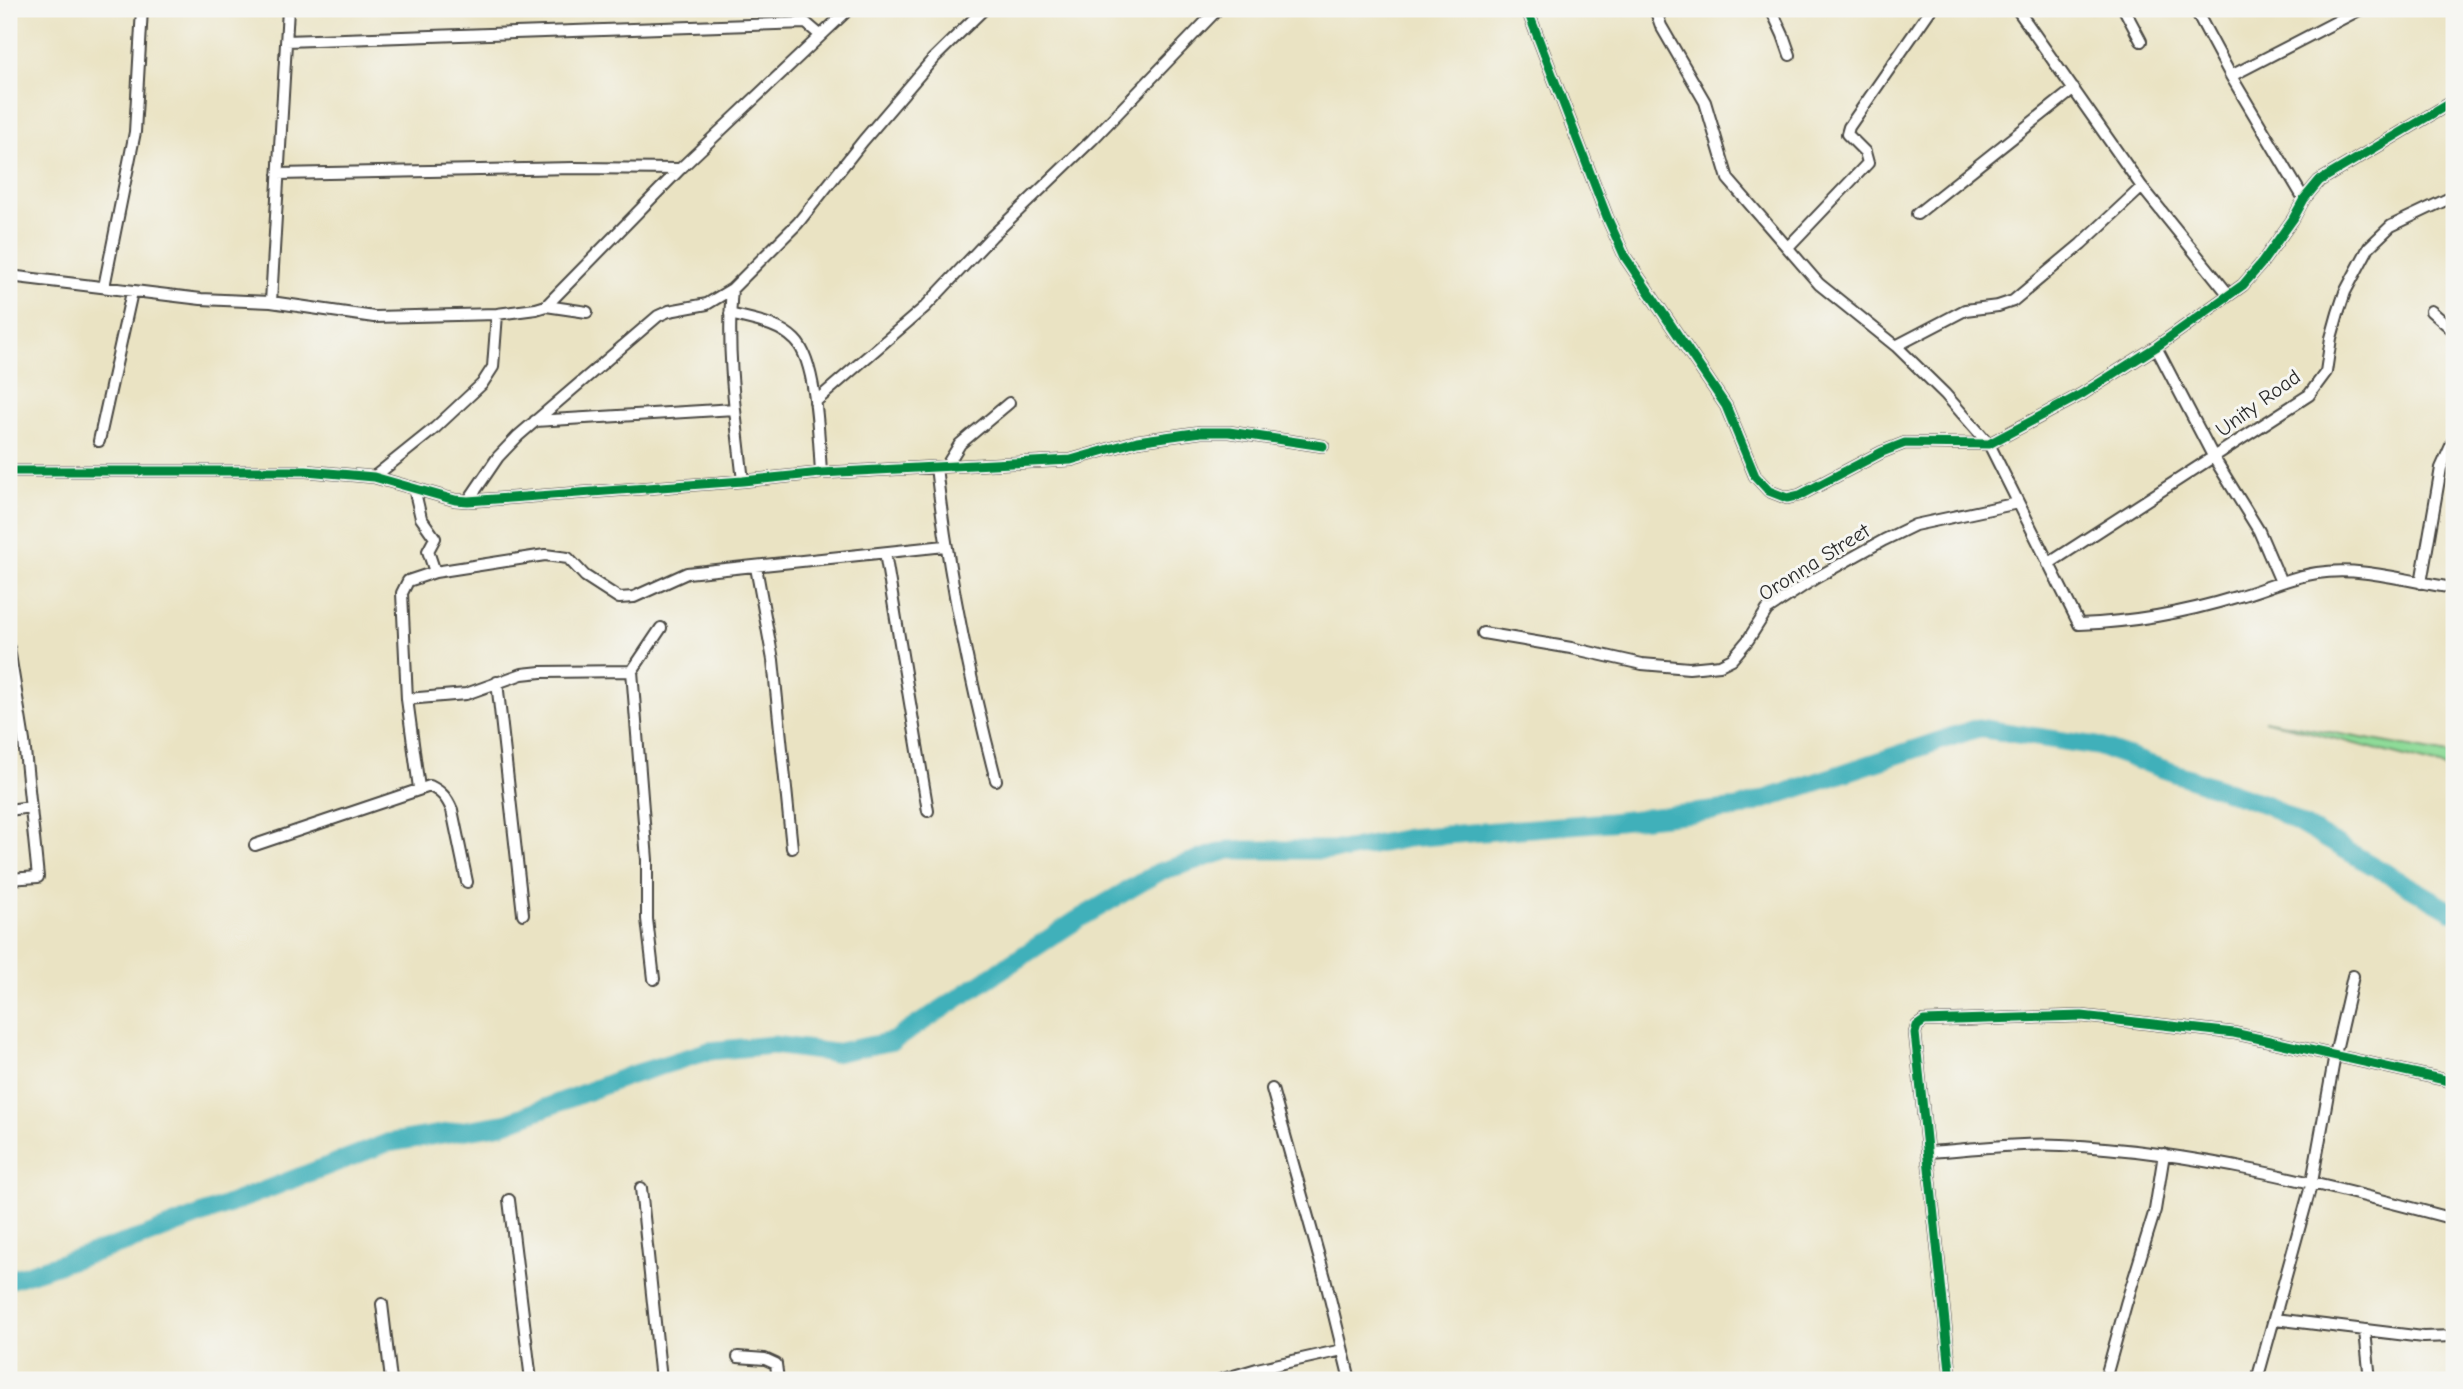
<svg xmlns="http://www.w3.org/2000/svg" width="2463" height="1389" viewBox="0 0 2463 1389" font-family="'Comic Neue',sans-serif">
	<rect width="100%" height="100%" fill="#f6f6f2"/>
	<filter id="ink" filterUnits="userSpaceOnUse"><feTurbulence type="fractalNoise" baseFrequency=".0143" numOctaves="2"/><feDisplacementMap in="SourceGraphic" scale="14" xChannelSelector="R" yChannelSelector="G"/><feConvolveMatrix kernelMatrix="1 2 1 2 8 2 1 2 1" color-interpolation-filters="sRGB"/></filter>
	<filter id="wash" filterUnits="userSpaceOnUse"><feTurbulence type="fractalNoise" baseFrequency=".00686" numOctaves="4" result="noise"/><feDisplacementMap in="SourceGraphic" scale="28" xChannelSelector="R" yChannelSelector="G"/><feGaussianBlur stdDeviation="1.57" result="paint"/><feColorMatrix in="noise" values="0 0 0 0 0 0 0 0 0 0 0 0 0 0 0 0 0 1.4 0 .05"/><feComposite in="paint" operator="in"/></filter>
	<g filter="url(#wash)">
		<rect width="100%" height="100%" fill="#eae3c3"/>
		<!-- green -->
		<path fill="#8edb98" stroke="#5c8362" stroke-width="2" d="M2264,720L2454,755V770Z"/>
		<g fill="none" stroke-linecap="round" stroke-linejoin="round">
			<!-- river -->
			<path stroke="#40b0ba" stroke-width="19" d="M9,1280L146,1236L387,1143L503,1124L628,1076L709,1051L773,1045L834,1053L893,1041L1077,920L1159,872L1229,850H1347L1408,838L1609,822L1739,808L1978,728L2097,746L2267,805L2454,912"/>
		</g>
	</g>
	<g filter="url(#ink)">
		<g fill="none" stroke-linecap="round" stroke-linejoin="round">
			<!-- minor casing -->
			<g stroke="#484742" stroke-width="14">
				<path id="minor" d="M1527,9L1607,217L1625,257L1726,406L1755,476L1769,491L1787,498L1800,495L1882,452L1905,443L1989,444L2082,394L2156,347L2243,285L2261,264L2293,219L2304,199L2319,181L2454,101
					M1655,9L1661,26L1705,102L1728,179L1819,284L1896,346L1945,394L1989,444L2079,624C2132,622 2184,613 2236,597C2263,590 2289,577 2317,573C2363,566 2409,582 2454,588
					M1771,9L1783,35L1790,55
					M2017,9L2142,187L2229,295
					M2124,9L2141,41
					M2195,9L2231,76L2304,199
					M286,41L806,23L820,35
					M2231,76L2361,9
					M278,174L574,168L680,169
					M1917,214L2074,89
					M1789,246L1868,163L1865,152L1847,134L1849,127L1931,9
					M9,276L201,299L271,302L374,317L497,314L536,309L546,306L680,169L849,9
					M104,287L135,132L142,9
					M732,289C726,352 736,418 743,481
					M271,302L288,9
					M546,306L587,312
					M2431,311L2454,331
					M730,314C752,320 778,323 795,340C817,361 819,442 821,473
					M1896,346L1965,310L1998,306L2013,301L2081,244L2142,187
					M2156,347L2214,458L2259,531L2281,582
					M815,402L925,307L992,236L1092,140L1218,9
					M535,421L735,409
					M99,441L132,292
					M947,465L960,444L1009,403
					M936,467C948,573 969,677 996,780
					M9,471H306L374,477L455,500L468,501L743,481L821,473L1071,460L1137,441L1201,432H1229L1323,446
					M374,477L435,428L482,384L493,367L497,314
					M414,488L421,518L435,538L428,551L435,572
					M468,501L498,457L518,436L658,316L669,311L707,304L732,289L798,223L863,141L933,59L984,9
					M885,553L928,811
					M2048,564L2309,395L2326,372L2331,338L2338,313L2345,292L2369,247L2391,226L2454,196
					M756,567L773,660L792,848
					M2421,583L2441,468L2454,439
					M1483,633L1571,648L1642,664L1689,668L1720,665L1732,659L1748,640L1767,610L1814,579L1884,540L1915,525L2018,503
					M9,648L24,741L38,877L9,879
					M497,682L523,914
					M407,699L466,694L522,674L541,672L632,671
					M419,788L407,699L402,593L408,581L435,572L545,555L568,558L585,576L619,598L634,597L687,573L945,546
					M9,810L30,807
					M255,845L430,786C442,792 447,798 452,810L467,882
					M654,979L647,919V860L632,671L661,628
					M1272,1089L1325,1278L1350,1380
					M1929,1152C1972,1149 2018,1143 2062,1145C2195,1151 2326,1185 2454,1219
					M641,1188L661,1380
					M509,1200L531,1380
					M382,1304L391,1380
					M2275,1319L2423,1337L2454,1336
					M2365,1331L2370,1380
					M738,1357L765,1359L776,1364L778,1380
					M1220,1380L1257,1369L1342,1350
					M1951,1380L1915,1033L1917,1026L1924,1021L2082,1016L2234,1033L2454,1082
					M2105,1380L2126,1304L2155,1210L2164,1154
					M2257,1380L2312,1182L2335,1055L2353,976"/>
			</g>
			<!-- minor -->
			<use href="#minor" stroke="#fff" stroke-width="10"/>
			<!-- cycleway casing -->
			<g stroke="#f6f6f2" stroke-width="13">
				<path id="cycleway" d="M1527,9L1607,217L1625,257L1726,406L1755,476L1769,491L1787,498L1800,495L1882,452L1905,443L1989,444L2082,394L2156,347L2243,285L2261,264L2293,219L2304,199L2319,181L2454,101
					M9,471H306L374,477L455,500L468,501L743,481L821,473L1071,460L1137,441L1201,432H1229L1323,446
					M1951,1380L1915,1033L1917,1026L1924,1021L2082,1016L2234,1033L2454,1082"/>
			</g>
			<!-- cycleway -->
			<use href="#cycleway" stroke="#00873e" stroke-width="9"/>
		</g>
	</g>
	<g text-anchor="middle" stroke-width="6" stroke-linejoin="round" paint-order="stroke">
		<!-- street labels -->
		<g font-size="21" fill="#2b2b2b" stroke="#f6f6f2">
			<text transform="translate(2258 403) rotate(-36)" y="7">Unity Road</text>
			<text transform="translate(1814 562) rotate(-32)" y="7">Oronna Street</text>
		</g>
	</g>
	<!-- margin -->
	<rect width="2463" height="1389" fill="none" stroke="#f6f6f2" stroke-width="35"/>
</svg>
